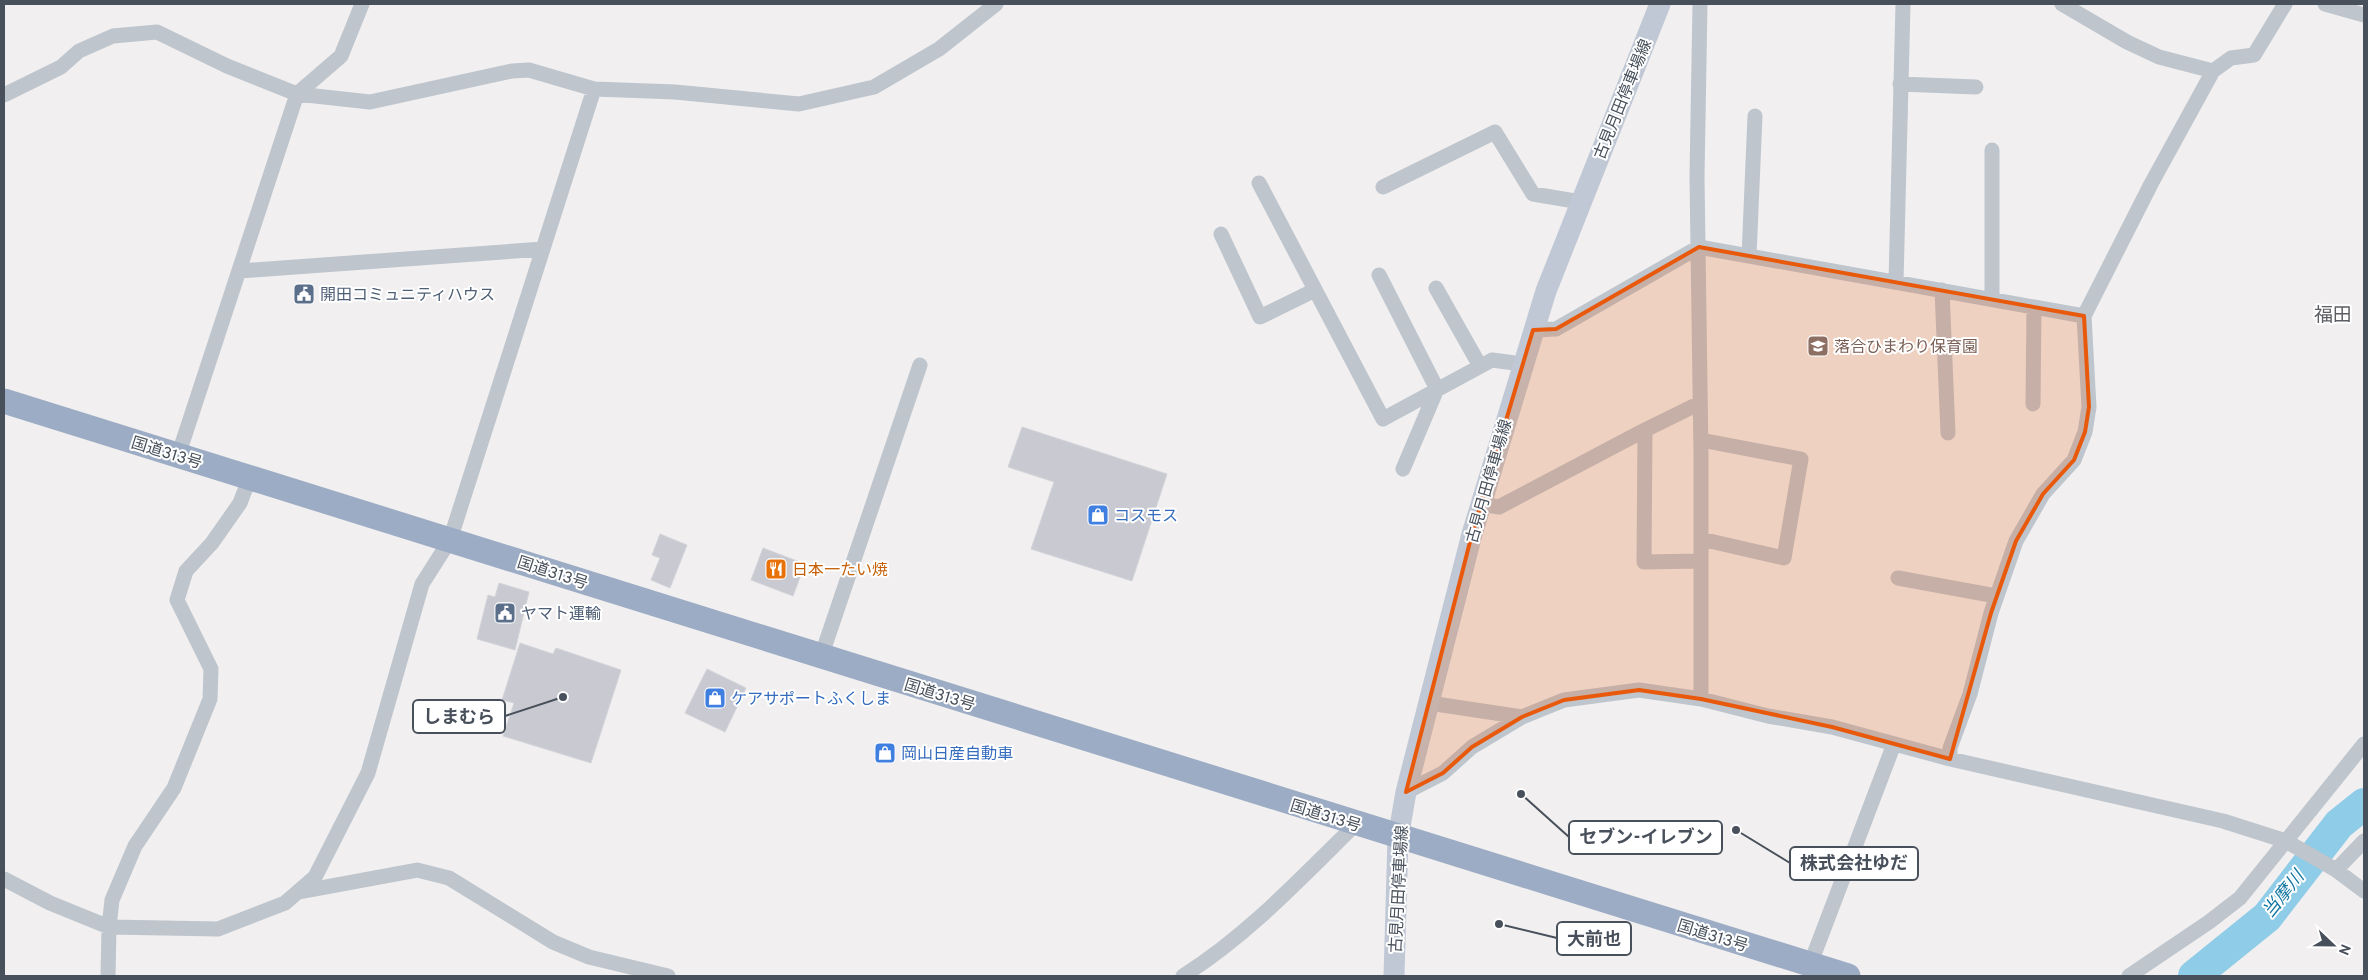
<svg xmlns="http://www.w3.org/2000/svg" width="2368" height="980" viewBox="0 0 2368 980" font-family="Overpass,'Noto Sans JP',sans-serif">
	<rect width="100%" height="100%" fill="#f1efef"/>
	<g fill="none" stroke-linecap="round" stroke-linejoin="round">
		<!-- river -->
		<path stroke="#8fcce7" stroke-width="32" d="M2194,976L2267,917L2339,824L2364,804"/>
	</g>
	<!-- building -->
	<path fill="#c9cad1" stroke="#d3d4da" d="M1022,427L1167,474L1132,581L1031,549L1054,482L1008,467Z
		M660,534L687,545L670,588L651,580L660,558L652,555Z
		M763,548L805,564L793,596L751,580Z
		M499,583L529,592L515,650L477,639L488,595L495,597Z
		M520,643L553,654L556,648L621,670L591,763L503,736L514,703L502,700Z
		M707,669L746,688L725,732L685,713Z"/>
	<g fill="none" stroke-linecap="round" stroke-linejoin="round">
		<!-- minor -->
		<path stroke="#bec5cd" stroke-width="15" d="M1700,4L1697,177L1701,455V699
			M2062,4L2127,42L2159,57L2213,71
			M2325,4L2364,15
			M1900,84L1976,87
			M4,95L61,67L79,51L113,36L157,32L227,66L297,94L370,102L512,71L529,70L594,89L675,92L799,104L874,87L939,49L996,4
			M1992,150V299
			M1259,183L1383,419L1492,360L1522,364
			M1383,187L1495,132L1533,194L1581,202
			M1221,234L1260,317L1315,290
			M1749,256L1755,116
			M240,271L543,249
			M1379,275L1437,389L1403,469
			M1896,282L1903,4
			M1436,288L1480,366
			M1942,290L1948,433
			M1533,330L1556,329L1699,247L2084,316
			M1700,403L1645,430L1644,562L1701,561
			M2033,404L2034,307
			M1701,440L1801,459L1784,558L1701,539
			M178,456L297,94L341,56L362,4
			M1481,504L1499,507L1645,430
			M1898,578L1996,596
			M821,657L920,365
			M1429,703L1522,717
			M1950,759V748L1970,694L1991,613L2016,541L2043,494L2074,460L2085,432L2089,407L2084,316L2151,184L2213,71L2231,58L2254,55L2285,4
			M1406,792L1443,773L1472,747L1522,717L1564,700L1639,690L1701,699L1768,716L1832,727L1950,759L2223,821L2286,841L2336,870L2364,841
			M2336,870L2364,891
			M4,879L50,903L109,927L218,929L285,903L315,877L368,773L422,584L450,540L594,89
			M298,892L417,870L449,878L553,942L589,957L668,976
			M1810,965L1894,744
			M108,976L109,927L112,900L135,846L174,788L210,699L211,669L177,600L186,571L212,543L240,503L250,477
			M1183,976C1248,935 1301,878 1356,824
			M2129,976L2209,922L2240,898L2364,744"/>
		<!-- secondary -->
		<path stroke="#c0c8d5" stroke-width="21" d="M1394,976L1398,838L1406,792L1472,534L1546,291L1660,4"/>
		<!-- trunk -->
		<path stroke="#9cacc4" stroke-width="25" d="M4,401L1848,976"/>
	</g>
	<!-- marked area -->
	<path fill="#e8590c" fill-opacity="0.2" stroke="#e8590c" stroke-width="4" stroke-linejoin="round" d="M1699,247L2084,316L2089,407L2085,432L2074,460L2043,494L2016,541L1991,613L1950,759L1832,727L1701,699L1639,690L1564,700L1522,717L1472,747L1443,773L1406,792L1472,534L1533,330L1556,329Z"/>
	<!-- icons -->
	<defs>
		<g id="civic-square" transform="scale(1.125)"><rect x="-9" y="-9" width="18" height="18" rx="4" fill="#5c6f8a" stroke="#fff"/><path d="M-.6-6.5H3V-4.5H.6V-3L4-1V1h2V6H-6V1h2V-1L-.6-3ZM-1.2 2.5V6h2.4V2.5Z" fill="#fff"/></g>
		<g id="school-square" transform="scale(1.125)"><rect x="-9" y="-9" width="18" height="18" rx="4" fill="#8d6e63" stroke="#fff"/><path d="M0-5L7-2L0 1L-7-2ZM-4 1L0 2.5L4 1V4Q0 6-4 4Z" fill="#fff"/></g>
		<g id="shop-square" transform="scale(1.125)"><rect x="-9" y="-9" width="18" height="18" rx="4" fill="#3f7fe0" stroke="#fff"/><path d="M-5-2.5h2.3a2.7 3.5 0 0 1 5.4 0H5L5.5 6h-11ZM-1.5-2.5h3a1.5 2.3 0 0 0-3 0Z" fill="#fff"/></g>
		<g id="restaurant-square" transform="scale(1.125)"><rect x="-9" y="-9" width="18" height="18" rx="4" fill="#e8710a" stroke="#fff"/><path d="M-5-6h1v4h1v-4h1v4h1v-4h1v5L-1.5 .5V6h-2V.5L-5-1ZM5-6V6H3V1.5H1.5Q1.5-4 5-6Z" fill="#fff"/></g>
	</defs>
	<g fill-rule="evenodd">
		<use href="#civic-square" x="304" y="294"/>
		<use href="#school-square" x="1818" y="346"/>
		<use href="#shop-square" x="1098" y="515"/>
		<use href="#restaurant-square" x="776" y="569"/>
		<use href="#civic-square" x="505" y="613"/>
		<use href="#shop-square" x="715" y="698"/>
		<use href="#shop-square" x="885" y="753"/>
	</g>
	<g text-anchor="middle" stroke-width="4" stroke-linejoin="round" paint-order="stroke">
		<!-- street labels -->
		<g font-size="16" fill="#48505b" stroke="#fff">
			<text transform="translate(1622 99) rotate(-68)" y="6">古見月田停車場線</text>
			<text transform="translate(167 452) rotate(17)" y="6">国道313号</text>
			<text transform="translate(1488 481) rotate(-74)" y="6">古見月田停車場線</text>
			<text transform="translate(553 572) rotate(18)" y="6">国道313号</text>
			<text transform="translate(940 694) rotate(17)" y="6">国道313号</text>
			<text transform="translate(1326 815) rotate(17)" y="6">国道313号</text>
			<text transform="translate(1398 889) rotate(-87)" y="6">古見月田停車場線</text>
			<text transform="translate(1713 935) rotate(17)" y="6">国道313号</text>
		</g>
		<!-- service labels -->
		<g font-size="16" fill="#4e5e75" stroke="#fff" text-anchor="start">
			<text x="320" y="300">開田コミュニティハウス</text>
			<text x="521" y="619">ヤマト運輸</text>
		</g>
		<!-- education labels -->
		<g font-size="16" fill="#785e54" stroke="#fff" text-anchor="start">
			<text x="1834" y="352">落合ひまわり保育園</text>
		</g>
		<!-- shop labels -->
		<g font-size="16" fill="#366cbe" stroke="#fff" text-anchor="start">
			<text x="1114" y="521">コスモス</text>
			<text x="731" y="704">ケアサポートふくしま</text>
			<text x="901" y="759">岡山日産自動車</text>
		</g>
		<!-- food labels -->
		<g font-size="16" fill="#c56008" stroke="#fff" text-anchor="start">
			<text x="792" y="575">日本一たい焼</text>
		</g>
		<!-- water labels -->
		<g font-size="18" font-style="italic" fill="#1477a2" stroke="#fff">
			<text transform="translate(2283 894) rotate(-51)" y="6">当摩川</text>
		</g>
		<!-- quarter labels -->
		<g font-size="19" fill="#5c5e63" stroke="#fff">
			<text x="2333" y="321">福田</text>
		</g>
	</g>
	<!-- callouts -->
	<path fill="none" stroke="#48505b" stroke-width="2" d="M563 697L505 716M1521 794L1569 837M1736 830L1790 863M1499 924L1557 938"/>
	<g fill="#48505b" stroke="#fff" stroke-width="2">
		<circle cx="563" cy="697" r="5"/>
		<circle cx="1521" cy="794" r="5"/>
		<circle cx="1736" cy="830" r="5"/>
		<circle cx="1499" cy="924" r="5"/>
	</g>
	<g fill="#fff" stroke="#48505b" stroke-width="2">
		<rect x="413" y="700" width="92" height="33" rx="5"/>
		<rect x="1569" y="821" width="153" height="33" rx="5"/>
		<rect x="1790" y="847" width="128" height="33" rx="5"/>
		<rect x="1557" y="922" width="74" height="33" rx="5"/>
	</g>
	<g font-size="18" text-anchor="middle" font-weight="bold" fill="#48505b">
		<text x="459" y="723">しまむら</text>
		<text x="1646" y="843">セブン-イレブン</text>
		<text x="1854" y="869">株式会社ゆだ</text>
		<text x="1594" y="945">大前也</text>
	</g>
	<!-- border -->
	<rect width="2368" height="980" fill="none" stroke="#48505b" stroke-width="10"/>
	<!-- north arrow -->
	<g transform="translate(2333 945) rotate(112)" stroke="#ffffff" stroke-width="4" paint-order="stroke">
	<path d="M0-4L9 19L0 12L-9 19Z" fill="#48505b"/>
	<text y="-8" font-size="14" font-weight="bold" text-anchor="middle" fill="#48505b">N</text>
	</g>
</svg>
